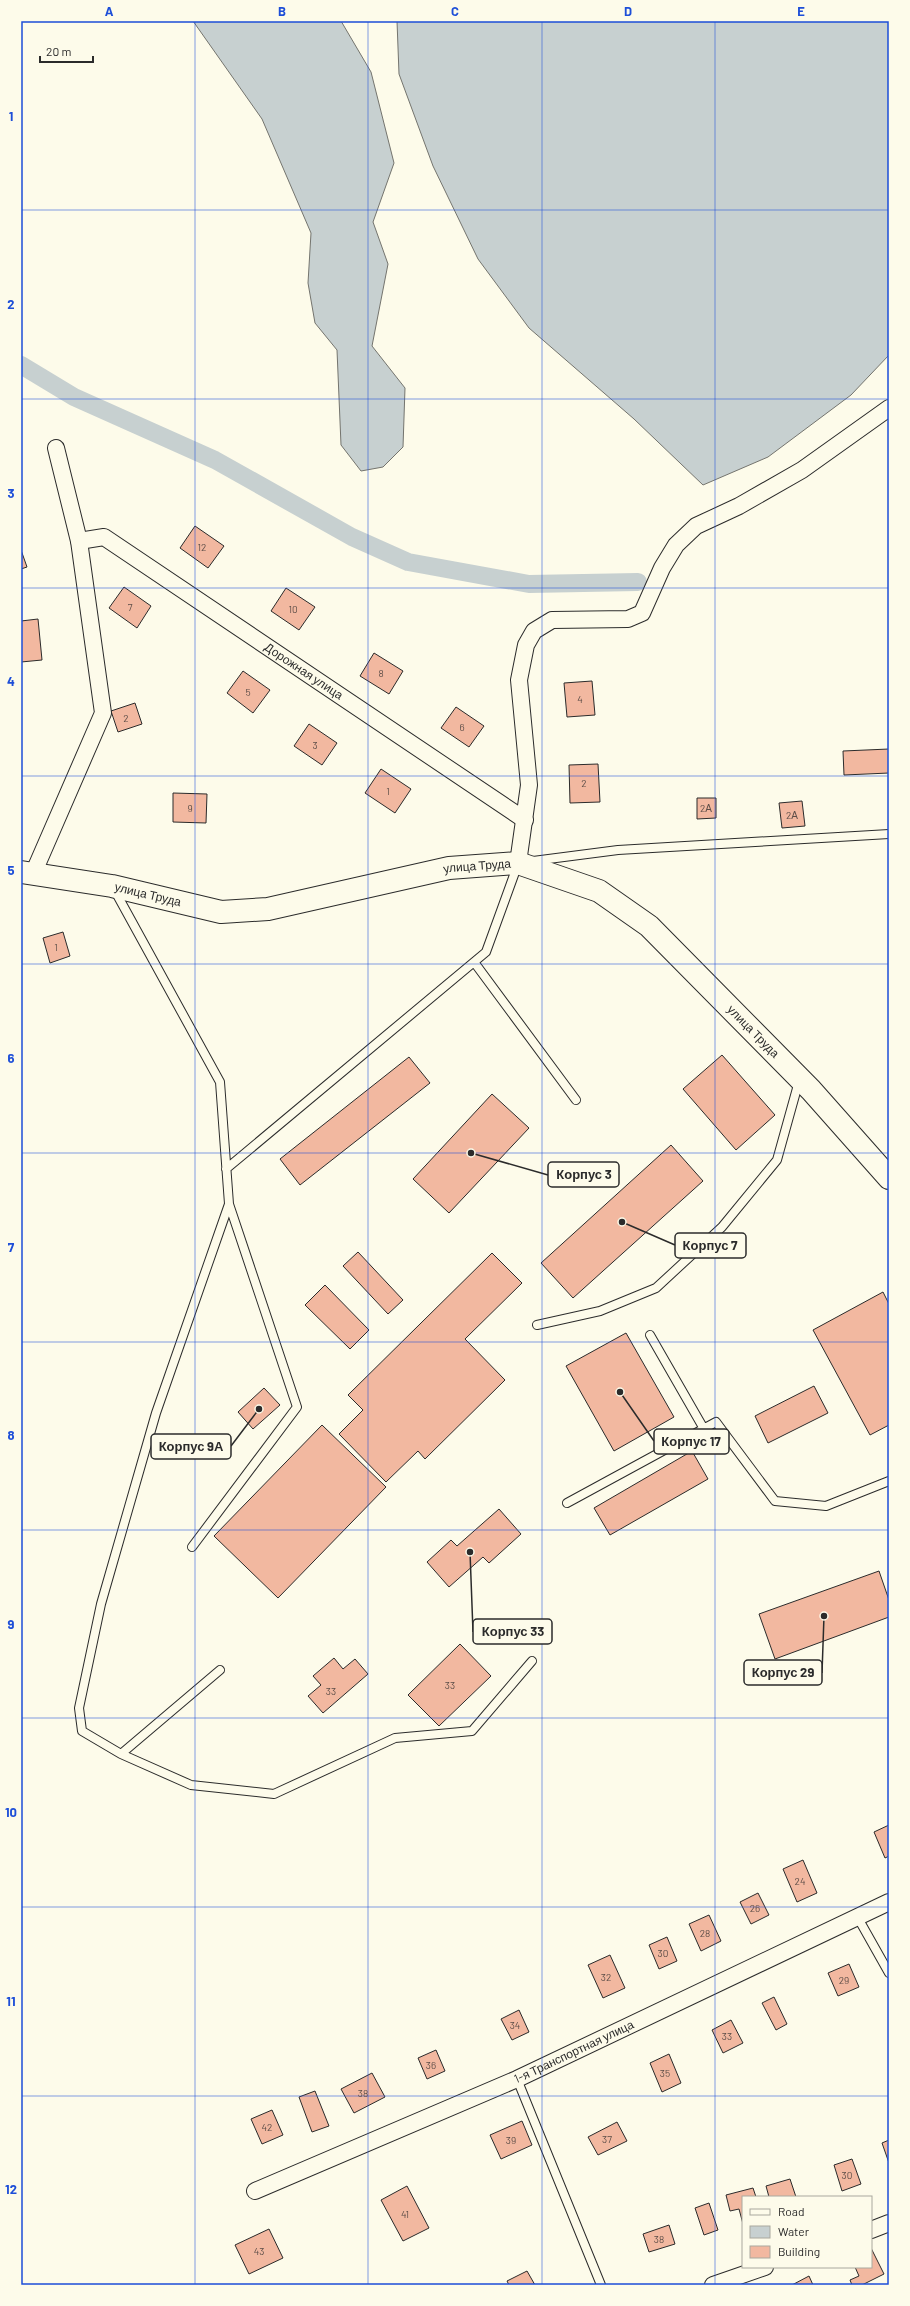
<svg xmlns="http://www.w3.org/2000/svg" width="910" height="2306" viewBox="0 0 910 2306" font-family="Barlow,sans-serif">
	<rect width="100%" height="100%" fill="#fdfbea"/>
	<!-- water -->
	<path fill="#c7d0d0" stroke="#74746e" d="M193,21H341L371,72L394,163L373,222L388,264L372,346L405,388L403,447L383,467L361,471L341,445L337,350L315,323L308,283L311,233L262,119Z
		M397,21H889V355L851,395L768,457L703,485L634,419L529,328L478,259L433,166L399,74Z"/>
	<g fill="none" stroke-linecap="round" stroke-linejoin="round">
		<!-- canal -->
		<path stroke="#c7d0d0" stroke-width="18" d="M21,365L74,397L215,460L352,537L408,562L529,584L638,582"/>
	</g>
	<!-- building -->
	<path fill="#f2b8a0" stroke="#2b2b2b" d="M195,526L224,546L208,568L180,548Z
		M21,550L27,567L21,569Z
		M124,587L151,606L137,628L109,608Z
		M286,588L315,607L299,630L271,611Z
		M38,619L42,660L21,662V621Z
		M374,653L403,671L389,694L360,676Z
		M243,671L270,690L253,713L227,693Z
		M592,681L595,715L567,717L564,683Z
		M135,703L142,724L118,732L111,711Z
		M456,707L484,726L469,747L441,728Z
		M309,724L337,743L322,765L294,746Z
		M889,749V773L844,775L843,751Z
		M598,764L600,802L570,803L569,765Z
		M381,769L411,789L395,813L365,793Z
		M173,793L207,794L206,823L173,822Z
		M697,798H716V818L697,819Z
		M802,801L805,826L782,828L779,803Z
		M63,932L70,956L50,963L43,938Z
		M722,1055L775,1115L736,1150L683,1089Z
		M409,1057L430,1083L300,1185L280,1159Z
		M492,1094L529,1128L449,1213L413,1179Z
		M671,1145L703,1181L573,1298L541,1263Z
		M358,1252L403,1300L388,1314L343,1266Z
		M492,1253L522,1283L465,1339L505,1380L425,1459L418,1451L386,1482L339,1434L363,1410L348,1395Z
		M325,1285L369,1330L350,1349L305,1305Z
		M883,1292L889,1304V1425L870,1435L813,1330Z
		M626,1333L674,1417L614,1451L566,1366Z
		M814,1386L828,1413L768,1443L755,1416Z
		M264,1388L280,1405L253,1429L238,1412Z
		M322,1425L386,1487L278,1598L214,1536Z
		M692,1451L708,1479L610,1535L594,1508Z
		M499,1509L521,1534L489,1563L483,1557L449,1587L427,1562L451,1540L457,1546Z
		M879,1571L889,1600V1617L775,1659L759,1614Z
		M460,1644L491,1676L439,1726L408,1695Z
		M334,1658L343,1669L355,1659L368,1674L323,1713L308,1696L321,1685L313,1676Z
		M889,1825V1856L885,1858L874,1832Z
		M803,1860L817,1893L797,1902L783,1869Z
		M758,1893L769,1915L751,1924L740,1902Z
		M709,1915L721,1941L701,1951L689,1924Z
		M667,1937L677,1961L659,1969L649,1945Z
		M610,1955L625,1988L603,1998L588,1965Z
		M849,1964L859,1987L838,1996L828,1973Z
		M774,1997L787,2024L776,2030L762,2003Z
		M519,2010L529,2032L512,2040L501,2019Z
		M731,2020L743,2043L723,2053L712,2030Z
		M436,2050L445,2071L427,2079L418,2058Z
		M669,2054L681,2083L662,2092L650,2063Z
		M372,2073L385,2097L354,2113L341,2089Z
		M315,2091L329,2126L312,2132L299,2097Z
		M272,2110L283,2135L262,2144L251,2119Z
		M522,2121L532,2145L501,2159L490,2135Z
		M617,2122L627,2141L598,2155L588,2137Z
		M889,2140V2163L882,2143Z
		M852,2159L861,2184L842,2191L834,2165Z
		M790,2179L796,2197H769L766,2186Z
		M407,2186L429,2228L403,2241L381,2200Z
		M753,2188L756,2197H743V2224L739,2209L730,2211L726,2195Z
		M709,2203L718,2230L704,2235L695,2208Z
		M669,2225L675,2244L649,2252L643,2234Z
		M269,2229L283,2258L249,2274L235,2245Z
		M871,2248L884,2274L862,2285H852L850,2280L859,2276L855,2267H871Z
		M527,2271L535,2285H509L507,2281Z
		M809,2276L813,2285H792Z"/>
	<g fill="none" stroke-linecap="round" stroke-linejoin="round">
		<!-- lane casing -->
		<g stroke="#2b2b2b" stroke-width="10">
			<path id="lane" d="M533,861L618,850L889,834
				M115,891L220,1082L229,1204L297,1407L192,1547
				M474,962L576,1100
				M226,1169L486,952L518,864
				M537,1325L600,1311L656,1288L722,1227L777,1160L799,1081
				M650,1335L704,1429
				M567,1503L716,1422L775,1501L826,1506L889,1481
				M220,1670L121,1754L82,1731L79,1708L101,1604L156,1413L229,1204
				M121,1754L191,1785L274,1794L395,1738L472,1731L532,1661
				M858,1918L889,1973
				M517,2079L601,2285"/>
		</g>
		<!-- street casing -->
		<g stroke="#2b2b2b" stroke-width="18">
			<g id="street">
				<path id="s1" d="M79,541L104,537L525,820"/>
				<path d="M518,863L529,785L519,680L526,645L534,631L552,620L628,619L642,613L662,568L676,545L696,526L739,506L802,470L889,408"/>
				<path d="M33,874L103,713L79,541L56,448"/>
				<path id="s2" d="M255,2191L517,2079L889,1902"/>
				<path d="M871,2230L889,2223"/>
				<path d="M713,2285L765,2267"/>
			</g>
		</g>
		<!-- secondary casing -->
		<g stroke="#2b2b2b" stroke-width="24">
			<g id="secondary">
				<path id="s3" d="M21,872L112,886L221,912L268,909L449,868L518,863L599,891L649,926L811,1090L889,1178"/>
			</g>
		</g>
		<!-- lane -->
		<use href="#lane" stroke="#fdfbea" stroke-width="8"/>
		<!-- street -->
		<use href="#street" stroke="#fdfbea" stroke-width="16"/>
		<!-- secondary -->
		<use href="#secondary" stroke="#fdfbea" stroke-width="22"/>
	</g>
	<!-- grid -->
	<path fill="none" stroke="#1d4ed8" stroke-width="1" stroke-opacity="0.55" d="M195,21V2285M368,21V2285M542,21V2285M715,21V2285M21,210H889M21,399H889M21,588H889M21,776H889M21,964H889M21,1153H889M21,1342H889M21,1530H889M21,1718H889M21,1907H889M21,2096H889"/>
	<g text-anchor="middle" stroke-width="3" stroke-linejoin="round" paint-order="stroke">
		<!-- number labels -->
		<g font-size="10" fill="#5d4e48">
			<text x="202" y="551">12</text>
			<text x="130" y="611">7</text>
			<text x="293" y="613">10</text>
			<text x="381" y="677">8</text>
			<text x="248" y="696">5</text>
			<text x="580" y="703">4</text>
			<text x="126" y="722">2</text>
			<text x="462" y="731">6</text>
			<text x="315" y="749">3</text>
			<text x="584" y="787">2</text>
			<text x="388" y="795">1</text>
			<text x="190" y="812">9</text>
			<text x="706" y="812">2А</text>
			<text x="792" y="819">2А</text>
			<text x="56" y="951">1</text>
			<text x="450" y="1689">33</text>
			<text x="331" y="1695">33</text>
			<text x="800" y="1885">24</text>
			<text x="755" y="1912">26</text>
			<text x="705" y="1937">28</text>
			<text x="663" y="1957">30</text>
			<text x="606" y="1981">32</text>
			<text x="844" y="1984">29</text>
			<text x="515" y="2029">34</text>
			<text x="727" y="2040">33</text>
			<text x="431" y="2069">36</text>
			<text x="665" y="2077">35</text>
			<text x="363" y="2097">38</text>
			<text x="267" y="2131">42</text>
			<text x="607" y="2143">37</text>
			<text x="511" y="2144">39</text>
			<text x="847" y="2179">30</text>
			<text x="405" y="2218">41</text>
			<text x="659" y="2243">38</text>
			<text x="259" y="2255">43</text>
		</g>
		<!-- street labels -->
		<g font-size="12" fill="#2b2b2b" stroke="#fdfbea">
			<text dy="4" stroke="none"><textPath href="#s1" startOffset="266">Дорожная улица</textPath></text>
			<text dy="4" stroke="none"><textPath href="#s3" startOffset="465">улица Труда</textPath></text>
			<text dy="4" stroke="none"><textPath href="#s3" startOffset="129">улица Труда</textPath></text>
			<text dy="4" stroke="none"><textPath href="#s3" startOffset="801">улица Труда</textPath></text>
			<text dy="4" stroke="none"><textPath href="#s2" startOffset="348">1-я Транспортная улица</textPath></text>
		</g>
	</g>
	<!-- callouts -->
	<path fill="none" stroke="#2b2b2b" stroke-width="1.5" d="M471 1153L548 1175M622 1222L675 1245M620 1392L654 1441M259 1409L231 1446M470 1552L473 1632M824 1616L822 1673"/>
	<g fill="#2b2b2b" stroke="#fdfbea" stroke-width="1.5">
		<circle cx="471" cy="1153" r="4"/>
		<circle cx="622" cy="1222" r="4"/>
		<circle cx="620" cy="1392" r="4"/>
		<circle cx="259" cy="1409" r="4"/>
		<circle cx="470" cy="1552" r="4"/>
		<circle cx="824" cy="1616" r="4"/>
	</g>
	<g fill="#fdfbea" stroke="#2b2b2b" stroke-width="1.5">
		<rect x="548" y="1162" width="71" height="25" rx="4"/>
		<rect x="675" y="1233" width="71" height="25" rx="4"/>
		<rect x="654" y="1429" width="75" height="25" rx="4"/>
		<rect x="151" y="1434" width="80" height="25" rx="4"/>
		<rect x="473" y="1619" width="79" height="25" rx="4"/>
		<rect x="744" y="1660" width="78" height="25" rx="4"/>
	</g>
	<g font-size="13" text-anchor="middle" font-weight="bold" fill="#2b2b2b">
		<text x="584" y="1179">Корпус 3</text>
		<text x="710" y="1250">Корпус 7</text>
		<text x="691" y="1446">Корпус 17</text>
		<text x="191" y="1451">Корпус 9А</text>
		<text x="513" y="1636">Корпус 33</text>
		<text x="783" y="1677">Корпус 29</text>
	</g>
	<!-- border -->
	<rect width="910" height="2306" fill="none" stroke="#fdfbea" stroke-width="44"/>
	<!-- legend -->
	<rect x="742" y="2196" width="130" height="72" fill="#fdfbea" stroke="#a9a89e"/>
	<rect x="750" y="2209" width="20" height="6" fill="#fdfbea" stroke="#a9a89e"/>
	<text x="778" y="2216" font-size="12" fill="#2b2b2b">Road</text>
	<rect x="750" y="2226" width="20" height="12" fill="#c7d0d0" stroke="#a9a89e"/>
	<text x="778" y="2236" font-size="12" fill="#2b2b2b">Water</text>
	<rect x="750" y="2246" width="20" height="12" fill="#f2b8a0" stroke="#a9a89e"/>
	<text x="778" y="2256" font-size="12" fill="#2b2b2b">Building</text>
	<!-- scale -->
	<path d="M40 56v6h53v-6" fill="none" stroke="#2b2b2b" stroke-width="2"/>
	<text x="46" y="56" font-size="12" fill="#2b2b2b" stroke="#fdfbea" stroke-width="3" paint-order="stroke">20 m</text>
	<rect x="22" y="22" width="866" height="2262" fill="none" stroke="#1d4ed8" stroke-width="1.5"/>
	<g font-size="13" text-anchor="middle" font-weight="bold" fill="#1d4ed8">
		<text x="109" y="16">A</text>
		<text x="282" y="16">B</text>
		<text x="455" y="16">C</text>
		<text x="628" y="16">D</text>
		<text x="801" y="16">E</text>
		<text x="11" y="121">1</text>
		<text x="11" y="309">2</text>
		<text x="11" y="498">3</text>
		<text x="11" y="686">4</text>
		<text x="11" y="875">5</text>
		<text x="11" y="1063">6</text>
		<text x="11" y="1252">7</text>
		<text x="11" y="1440">8</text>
		<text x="11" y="1629">9</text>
		<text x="11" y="1817">10</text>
		<text x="11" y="2006">11</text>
		<text x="11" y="2194">12</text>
	</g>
</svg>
